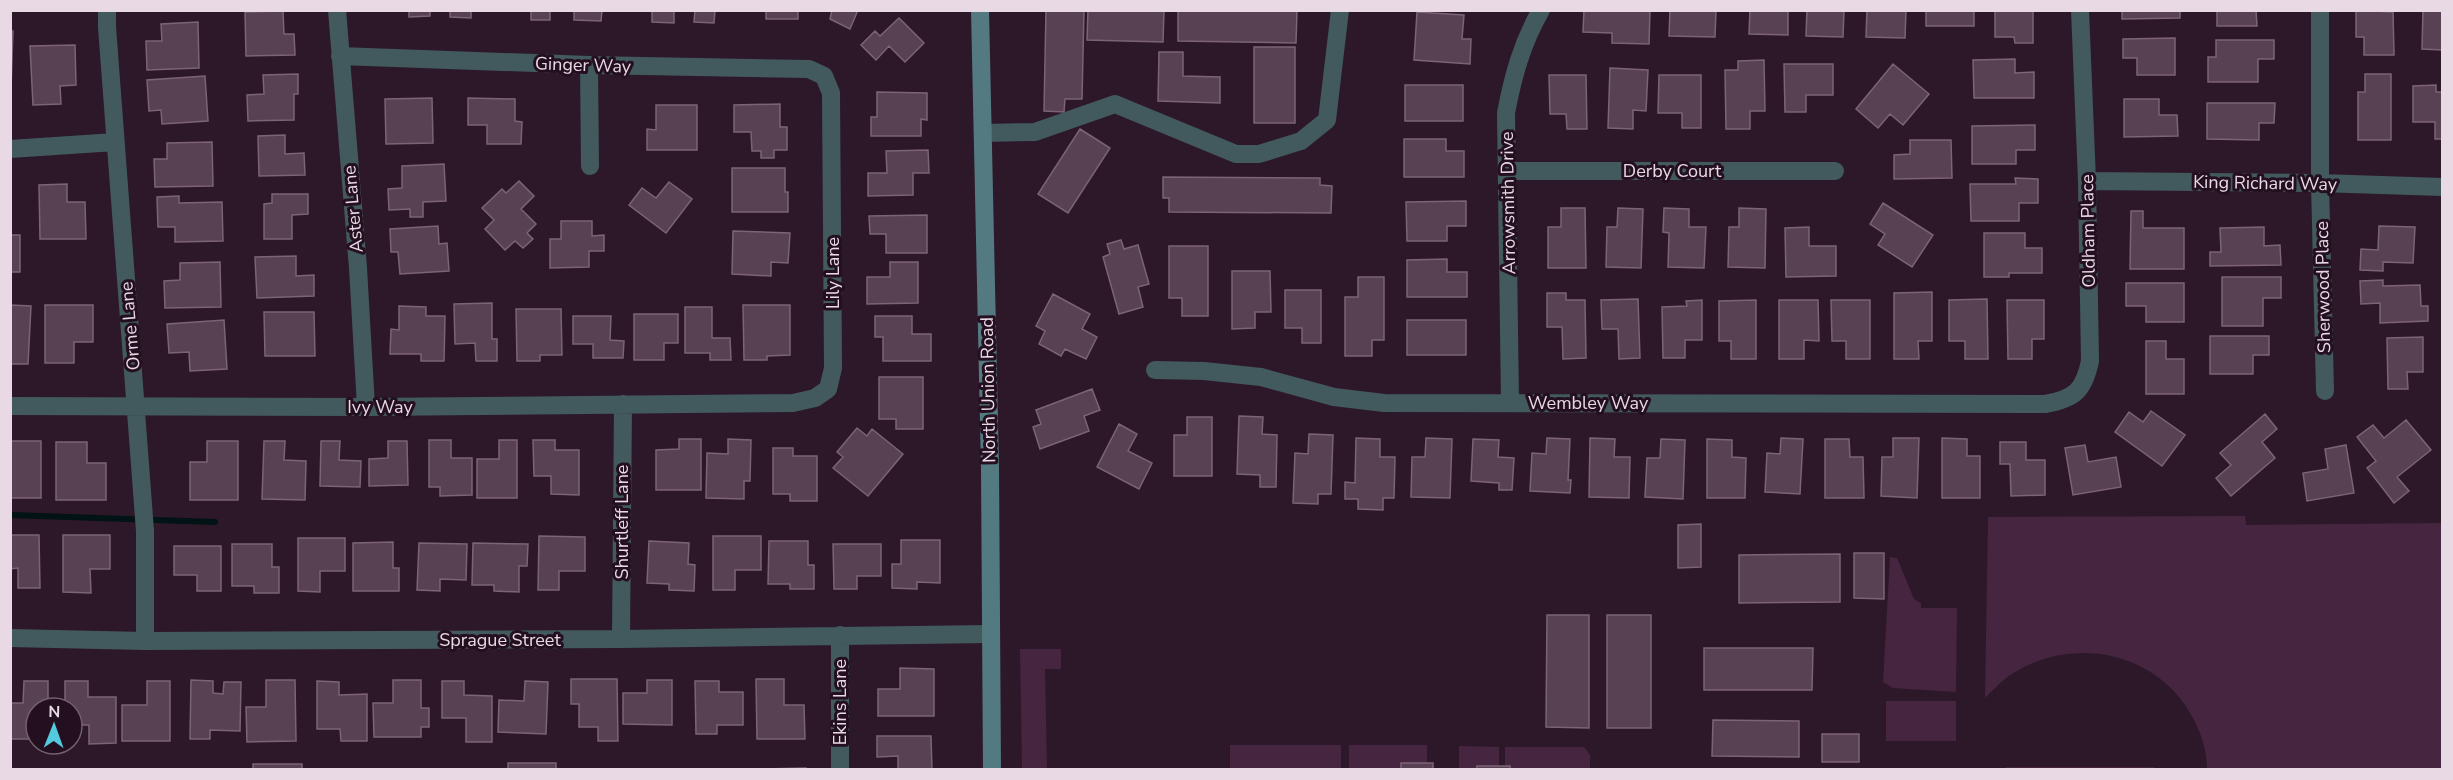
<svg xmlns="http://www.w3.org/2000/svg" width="2453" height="780" viewBox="0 0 2453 780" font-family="'Nunito Sans',sans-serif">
	<rect width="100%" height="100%" fill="#2d1829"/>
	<!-- green -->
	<path fill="#462540" d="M2245,516L2246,525L2442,523V769H2207C2207,746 2198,724 2185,705C2148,651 2073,638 2017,671C2005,677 1995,688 1985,698L1988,517Z
		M1890,557L1897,558L1914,599L1921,603V608H1957L1956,692L1893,688L1883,682Z
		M1020,649H1061V669H1045L1047,769H1022Z
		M1886,701H1956V741H1886Z
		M1230,745H1341V769H1230Z
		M1349,745H1427V763H1402L1401,769H1349Z
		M1459,746L1499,747V766H1478L1477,769H1459Z
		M1505,747H1584L1590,755V769H1510L1509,766H1505Z
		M2006,767H2154V769L2006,770Z"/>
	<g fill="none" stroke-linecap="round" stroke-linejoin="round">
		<!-- stream -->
		<path stroke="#021316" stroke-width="6" d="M10,515L215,522"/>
	</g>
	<!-- building -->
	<path fill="#584153" stroke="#7c6377" stroke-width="1.5" d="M409,10H430V16L409,17Z
		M450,10H471V18L450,17Z
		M531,10H550V20H531Z
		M574,10H602L601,21L574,20Z
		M652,10H674V23L652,22Z
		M695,10H715L714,23L694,22Z
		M766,10H798V19H766Z
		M832,10H858L850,29L830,19Z
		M1046,10H1084L1082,99H1065L1064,112L1044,111Z
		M1088,10H1164L1163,42L1087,40Z
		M1178,10H1297L1296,43L1178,41Z
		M1584,10H1650L1649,44L1612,43V33L1583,32Z
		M1670,10H1716L1715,37L1669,36Z
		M1750,10H1788V35L1749,34Z
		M1807,10H1844L1843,37L1806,36Z
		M1867,10H1906L1905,38L1866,37Z
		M1926,10H1974V26H1926Z
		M1995,10H2033V43H2015L2014,37H1995Z
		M2122,10H2180V18L2122,19Z
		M2217,10H2256L2257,26H2217Z
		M2356,10L2393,12L2394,55H2364V37H2356Z
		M2423,10H2442V50L2422,49Z
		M283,11L284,34H294L295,55L246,56L245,12Z
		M1417,12L1464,15L1462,39H1471L1470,64L1414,60Z
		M899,18L924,43L905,62L889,46L876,60L861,45L875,31L880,36Z
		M198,22L199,68L147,70L146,41H162L161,24Z
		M10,31H13L11,89H10Z
		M2175,38V75H2137V58H2123V39Z
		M2216,40H2274V59H2258V82H2208V57H2216Z
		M75,45L76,85L60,86L61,104L33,105L30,46Z
		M1254,47H1295V123H1254Z
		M1159,52H1183V76L1220,77V103L1158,101Z
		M2015,59V73L2034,72V98H1974L1973,60Z
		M1764,60L1765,111H1750V129H1726L1725,70H1738V61Z
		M1784,64H1833V95H1806V112H1785Z
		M1893,64L1929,94L1903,125L1890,114L1878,128L1856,109Z
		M1610,68L1648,70L1646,111L1633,110V129L1608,128Z
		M298,74V94H294V120L248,121L247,95L264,94L263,75Z
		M2365,74H2391V140H2358V92H2365Z
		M1549,75H1586L1587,129H1567L1566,114H1550Z
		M1659,75H1701V128H1682V113H1658Z
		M205,76L208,121L162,124L161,110L149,111L147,80Z
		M1405,85H1463V121H1405Z
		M2436,85V92H2442V139H2435V122H2413V86Z
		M877,92L927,93V120L921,119V136H871V117H877Z
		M432,98L433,143L386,144L385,99Z
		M468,98L515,99V121L522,122L521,144H487V125H468Z
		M2124,99H2159V115H2177L2178,136L2124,137Z
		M2207,103H2275L2274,123H2259V140L2207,139Z
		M780,104V127H787V150H774V158H761V151H752L751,132H734V105Z
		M656,105H697V150H647V129L656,130Z
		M2035,125V150H2016V164H1972V126Z
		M1080,129L1110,148L1068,213L1038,194Z
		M285,135V154L304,153L305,175L259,176L258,136Z
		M1404,139H1446V151H1464V177H1404Z
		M1910,140H1951L1952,178L1894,179V155L1910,154Z
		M212,142L213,186L155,187L154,159H167V143Z
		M928,150L929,173H913V195L868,196V173H887L886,151Z
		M444,164L446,201L423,202V217H410V209L389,210L388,189L402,188V166Z
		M732,168H785V192H788V212H732Z
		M1163,177L1320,178V185L1332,186L1331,213L1169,212V198H1163Z
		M2015,178L2038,179V203H2019V221H1971L1970,184H2016Z
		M519,181L534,196L521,209L536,224L527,233L533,239L523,248L515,241L505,250L485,229L494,220L482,208L502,189L506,193Z
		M669,182L692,199L666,233L629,205L642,188L656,198Z
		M67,184V202H85L86,239H40L39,185Z
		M272,194H308V214L292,215V239H264V204L272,203Z
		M179,196V203L222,202L223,241L175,242V227H158L157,197Z
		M1466,201V226H1447V241H1407L1406,202Z
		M1883,203L1933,235L1912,267L1878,245L1885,234L1870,224Z
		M1561,208H1585L1586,268H1548V227H1561Z
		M1618,208L1643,209L1641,268L1606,267L1607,227H1617Z
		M1664,208L1689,209V227H1706L1704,268L1668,267L1669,233L1663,232Z
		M1739,208L1766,209L1765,268L1728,267L1729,227H1739Z
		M2131,211H2143V228H2184V269H2130Z
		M927,215V253H886V234H870L869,216Z
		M561,221H592V236L604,235V251H589V267L550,268V239H561Z
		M438,226L439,244L447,243L449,271L400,274L398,252H391L390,229Z
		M2379,226L2415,227L2413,263L2383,262V271L2360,270L2361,249L2378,250Z
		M1809,227V246H1836V276L1786,277L1785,228Z
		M2264,227V246L2280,245L2281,265L2210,266V252H2221L2220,228Z
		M733,231L790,233L788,263L771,262V276L732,274Z
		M1984,233H2025V248H2042V273H2009V277H1984Z
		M10,235H20V272H10Z
		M1121,240L1124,249L1138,245L1149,284L1138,287L1143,307L1119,314L1103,257L1110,254L1107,244Z
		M1169,246H1208V316H1182V298H1169Z
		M296,256V276L314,275V296L257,298L255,257Z
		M1447,259V272H1467V297H1407V260Z
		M220,262L221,307L165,308L164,281L180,280V263Z
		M890,262H918V303L867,304V277H890Z
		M1232,271H1270L1271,312H1255V328L1232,329Z
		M1358,277H1384V340H1372V356H1345V297H1358Z
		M2222,277H2281V298H2263V326H2222Z
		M2383,280V286L2420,285L2421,306H2428V321L2380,323V303L2361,304L2360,281Z
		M2126,283H2184V322H2146V306H2126Z
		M1285,290H1321V343H1302V328H1285Z
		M1932,292V341H1918L1919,359H1894V293Z
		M1547,293H1566V300H1585L1586,358L1563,359L1562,327H1547Z
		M1053,294L1090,314L1082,329L1097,337L1086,359L1065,349L1061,356L1039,344L1045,331L1036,326Z
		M1638,299L1640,358L1619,359L1618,329H1602L1601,300Z
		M1987,299L1988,359H1965V341H1949V300Z
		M1702,300V340H1685V358H1663L1662,307L1687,306L1686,301Z
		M1756,300V359H1731V341H1719V301Z
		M1779,300H1818L1819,341L1804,340V359H1779Z
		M1831,300H1870V359H1846V341H1832Z
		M2007,300H2044V339H2032V359H2008Z
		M492,303V339H497V361H476L475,343L455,344L454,304Z
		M10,305L31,306L28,364H10Z
		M45,305H93V342H74V363H45Z
		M743,305H790V355L767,356V360H744Z
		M399,306L426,307V316H445L444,361H421V354H390L391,329L399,330Z
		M685,307H712V338H730L731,360H710V353H685Z
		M516,309H561L562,355H540V361H517Z
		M264,312H314L315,356H265Z
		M634,314H678V343H664V360H634Z
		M573,316H611L610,340L624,341L623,358H593V344H573Z
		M875,316H912V334H931V361H883V337H875Z
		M224,320L227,369L190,371L189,352L169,353L167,324Z
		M1407,320H1466V355H1407Z
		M2210,336H2269V355H2253V374H2210Z
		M2423,337V372H2407L2408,389H2388L2387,338Z
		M2146,341H2166V359H2184V394H2146Z
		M879,377H923V429H896V419H879Z
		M1092,389L1100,410L1084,416L1089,431L1040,449L1033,427L1041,424L1036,410Z
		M2151,411L2185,435L2162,466L2115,432L2129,412L2143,422Z
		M2265,414L2277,429L2262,442L2275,458L2231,496L2216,478L2231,465L2220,453Z
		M1239,416L1263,417L1262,434L1277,435L1276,487H1260V475L1237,474Z
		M1187,417H1212V476H1174V435H1187Z
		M2406,420L2431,450L2397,477L2409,491L2394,503L2367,468L2376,461L2357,437L2373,425L2384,438Z
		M1119,424L1137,434L1128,451L1152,463L1139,489L1097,467Z
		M857,428L867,436L872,429L903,454L868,496L833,468L843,457L837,452Z
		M1309,434L1333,435L1331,494H1318V504L1293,503L1295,453L1308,454Z
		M1356,438L1380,439V457H1395L1394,498H1383V510L1358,509V499H1345V482L1355,483Z
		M1426,438L1452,439L1450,498L1411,497L1412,457H1425Z
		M1547,438L1570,439L1568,480H1571L1570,493L1530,491L1532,453L1546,454Z
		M1590,438L1615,439L1614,457H1630L1629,498L1589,497Z
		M1781,438L1803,439L1800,494L1765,492L1767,453L1780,454Z
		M1893,438H1919L1917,498L1881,496L1882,457H1893Z
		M1942,438L1967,439V456H1980V498H1942Z
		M679,439H701V490H656V450L679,449Z
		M728,439L751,440L750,481H744V499L706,498L707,453L728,454Z
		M1473,439L1499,440L1498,457L1514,458L1512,490H1499V483L1471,481Z
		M1661,439L1685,440L1683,499L1645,497L1647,458H1660Z
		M1707,439L1732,440V457L1746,458L1745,498H1707Z
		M1825,439H1849L1850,457H1863L1864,498H1825Z
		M429,440H451V458H472V495L440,496V487H429Z
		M499,440H517V498H477V459H499Z
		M533,440H555V450H579V495L551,494V476H534Z
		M11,441H41V498H10Z
		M207,441H238V500H190V462H207Z
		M264,441H285L284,460L306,461L305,500L262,499Z
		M321,441H340L339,460L361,461L360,487L320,486Z
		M388,441H407L408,485L369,486V459L388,458Z
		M56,442H87V463H106V500H56Z
		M2000,442H2026V460H2045V495L2011,496L2010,464H2000Z
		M2085,445L2088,462L2116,457L2121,487L2073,495L2065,448Z
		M2346,445L2354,493L2307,501L2303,473L2328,469L2325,449Z
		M773,448H793V456H817V501H790V494H773Z
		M1701,524V567L1678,568V525Z
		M10,535H39L40,588H18V568L10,569Z
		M63,535H110V569H90L91,593L63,592Z
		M539,536L585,537V571H559V590H538Z
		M713,536H761V570H735V590H713Z
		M298,538H345V571H320V592L298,591Z
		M901,540H940V583L917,582V589L892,588V564H901Z
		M649,541L689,543L688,564L695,565L694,591L669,590V584L647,583Z
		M769,541H808V565H814V589H790V584H768Z
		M393,542V568H399V591H353V543Z
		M419,543L467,544L466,580L440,579V591L417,590Z
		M473,543L528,544L527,566H519V592L494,591V585H472Z
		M232,544H272V567H279V593H254V586H232Z
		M833,544H881V576H857V589H834Z
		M174,546H221V591H197V575H174Z
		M1854,553H1884V599L1854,598Z
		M1840,554V602L1739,603V555Z
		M1547,615H1589V728L1546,727Z
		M1607,615H1651V728H1607Z
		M1704,648H1813L1812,690H1704Z
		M900,668L934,669V716H878V689H900Z
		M571,679H617L618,741H598V727H579V704H571Z
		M756,679H784V705H804L805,739H757Z
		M191,680L213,681V693L223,694L224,682H241L240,731L210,730V739H190Z
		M266,680H295L296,741L247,742L246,707H266Z
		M393,680H421V708H429V727H421V737H374L373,703H393Z
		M647,680H672V725L623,724V693H647Z
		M24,681H48V708H36V739H10V703H23Z
		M65,681H88V697H116V743L89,744V725H72V708H65Z
		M147,681H170V741H122V705H147Z
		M317,681L339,682V695L367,694V741H341L340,729H317Z
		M442,681H464V695L492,696V742H466V718H442Z
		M525,681L548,682L546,734L498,732L499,700L524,701Z
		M695,681H719V692H743V725H717V734H696Z
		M1713,720L1799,721V757L1712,756Z
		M1822,734H1859V762H1822Z
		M877,736H931L932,770H898V756L877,757Z
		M508,763H556V770H508Z
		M1401,763H1433V770H1401Z
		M253,764H302V770H253Z
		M1477,766H1510V770H1477Z
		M806,768V770H757V769Z"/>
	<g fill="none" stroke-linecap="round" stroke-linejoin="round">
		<!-- street -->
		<path stroke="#425a5e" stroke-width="18" d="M107,10V27L145,531V641
			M337,10L358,268L366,407
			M2320,10V183L2325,391
			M589,65L590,166
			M983,133L1035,132L1115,104L1236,154H1259L1301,141L1327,120L1340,10
			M10,149L115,142
			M1508,171H1835
			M2087,181L2320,183L2442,187
			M1155,370L1204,371L1261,377L1334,397L1384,403L2045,404C2075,399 2084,390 2090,361L2087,181L2080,10
			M1510,402L1506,113C1513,76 1522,43 1541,10
			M10,406L366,407L793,403L815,398L828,389L833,368L831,93L824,76L809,69L589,65L340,56
			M840,635V770
			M10,638L145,641L621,639L990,634
			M621,639L623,404"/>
		<!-- secondary -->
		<path stroke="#547a81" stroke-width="18" d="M980,10L990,468L992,770"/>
	</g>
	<g text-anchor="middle" stroke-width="6" stroke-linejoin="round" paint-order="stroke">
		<!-- street labels -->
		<g font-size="18" fill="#e8d9e4" stroke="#230f1f">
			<text transform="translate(583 65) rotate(2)" y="6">Ginger Way</text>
			<text x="1672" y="177">Derby Court</text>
			<text transform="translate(2265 183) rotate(1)" y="6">King Richard Way</text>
			<text transform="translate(1508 203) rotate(-91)" y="6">Arrowsmith Drive</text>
			<text transform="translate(353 209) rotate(-95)" y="6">Aster Lane</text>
			<text transform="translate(2088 231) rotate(-91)" y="6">Oldham Place</text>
			<text transform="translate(833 273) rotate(-90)" y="6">Lily Lane</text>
			<text transform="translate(2323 287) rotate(-91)" y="6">Sherwood Place</text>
			<text transform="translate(130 326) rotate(-95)" y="6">Orme Lane</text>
			<text transform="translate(988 390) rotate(-91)" y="6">North Union Road</text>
			<text x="1588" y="409">Wembley Way</text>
			<text x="380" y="413">Ivy Way</text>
			<text transform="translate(622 522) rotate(-90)" y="6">Shurtleff Lane</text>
			<text x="500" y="646">Sprague Street</text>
			<text transform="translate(840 702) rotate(-90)" y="6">Ekins Lane</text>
		</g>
	</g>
	<!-- border -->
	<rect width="2453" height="780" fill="none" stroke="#e8d9e4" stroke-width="24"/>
	<!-- north arrow -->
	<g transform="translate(54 726) rotate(1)"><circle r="28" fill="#230f1f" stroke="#72606e" stroke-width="1.5"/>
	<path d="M0-4.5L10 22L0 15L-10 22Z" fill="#54cade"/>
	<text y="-9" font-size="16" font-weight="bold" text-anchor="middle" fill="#e8d9e4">N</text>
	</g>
</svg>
